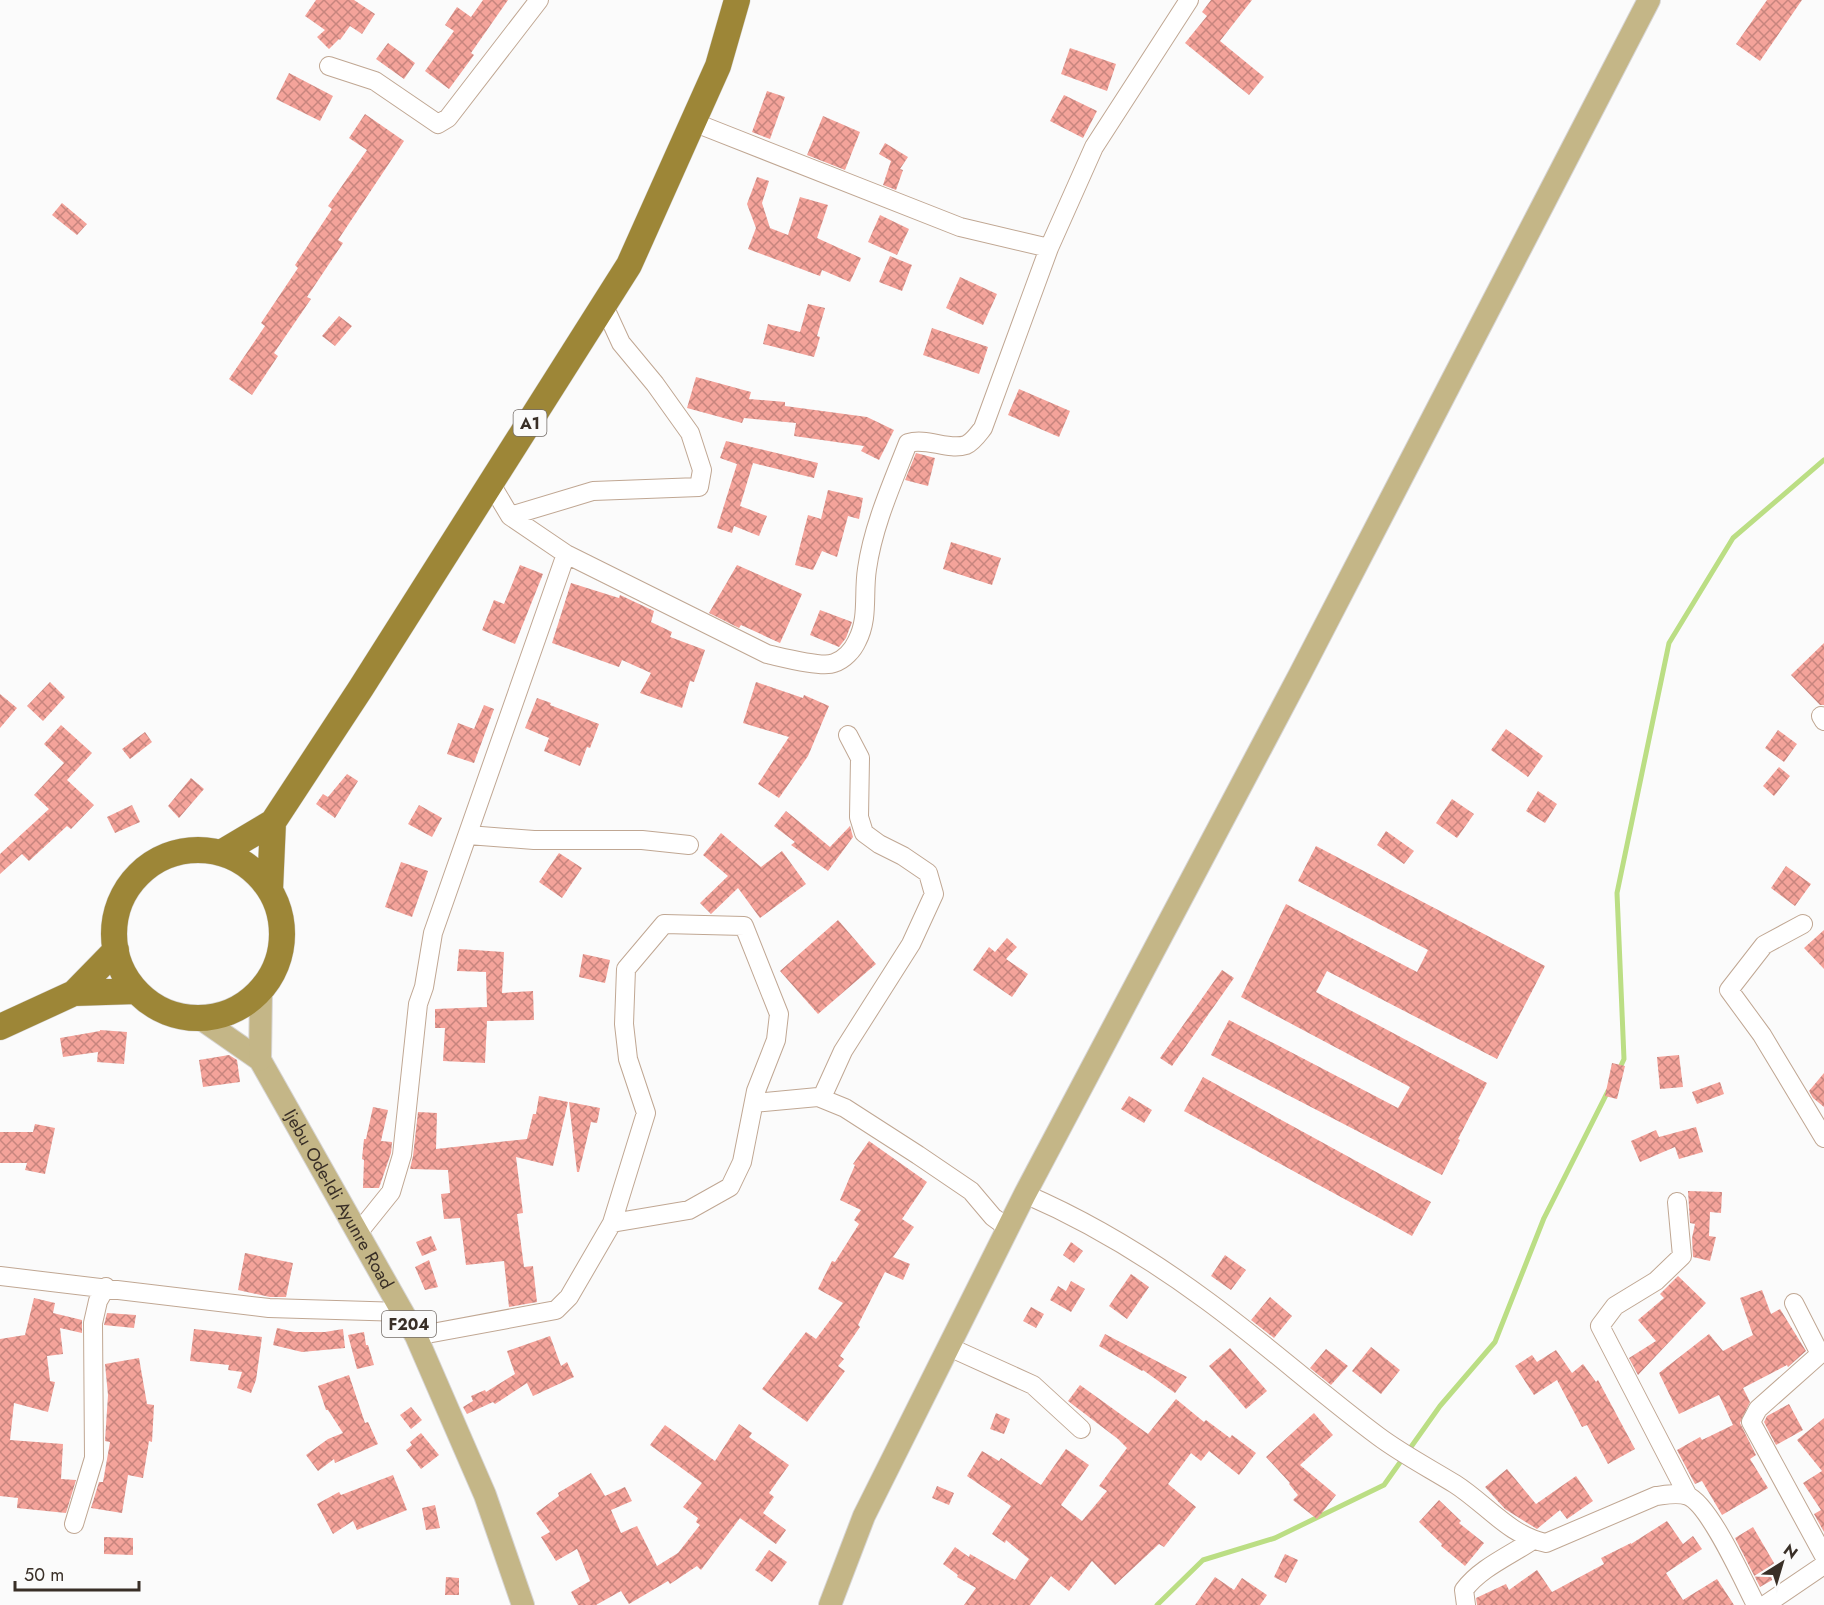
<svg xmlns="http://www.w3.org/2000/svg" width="1824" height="1605" viewBox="0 0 1824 1605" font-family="Jost,sans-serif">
	<defs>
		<pattern id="building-cross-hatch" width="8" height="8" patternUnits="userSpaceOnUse" patternTransform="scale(1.5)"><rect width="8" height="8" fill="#f4a39a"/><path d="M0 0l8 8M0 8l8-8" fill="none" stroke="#c7857e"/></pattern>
	</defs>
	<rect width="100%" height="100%" fill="#fbfbfb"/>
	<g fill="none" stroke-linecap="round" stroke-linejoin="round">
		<!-- stream -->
		<path stroke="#bbde84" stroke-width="5" d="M1619,1070L1624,1059L1617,893L1669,643L1733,538L1824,460
			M1157,1605L1203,1560L1275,1538L1384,1485L1440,1406L1495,1342L1544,1218L1608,1091"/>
	</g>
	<!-- building -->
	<path fill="url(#building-cross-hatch)" d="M316,0H354L375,14L362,34L350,26L340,40L339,39L329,49L317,37L325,30L305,16Z
		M483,0H508L471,53L474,55L449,89L425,71L454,31L445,25L457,7L471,17Z
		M1211,0H1252L1220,41L1264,77L1249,95L1185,43L1207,16L1202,12Z
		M1767,0H1802L1760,61L1736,44Z
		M388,43L415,63L404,79L376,59Z
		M1070,48L1116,64L1107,91L1061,74Z
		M289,73L333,96L320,121L276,99Z
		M767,91L785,97L770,139L752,132Z
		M1064,95L1097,111L1083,138L1050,121Z
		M365,114L404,141L338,240L343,243L307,297L311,299L274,353L278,356L252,395L229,379L265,326L261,323L298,268L295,265L332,209L328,206L367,150L349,138Z
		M823,116L860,132L845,170L807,155Z
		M885,143L908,157L900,169L903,170L896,190L883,185L891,161L879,154Z
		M757,177L769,181L762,203L770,228L788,235L800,197L828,205L817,238L861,258L850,282L822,270L820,276L748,249L756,228L747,204Z
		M62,203L87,224L77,235L52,215Z
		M880,215L909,229L897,255L868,242Z
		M890,256L912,265L902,291L879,282Z
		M960,277L997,294L983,325L946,308Z
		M808,304L825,308L817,336L820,337L814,357L763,344L768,324L800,332Z
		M339,316L352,326L335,346L322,336Z
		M932,328L988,347L979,374L923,355Z
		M696,377L751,392L749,399L785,402V406L867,417L894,430L879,460L861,451L864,446L794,436L796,423L744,418L742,423L687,408Z
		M1019,389L1070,411L1059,437L1008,415Z
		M726,441L818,463L814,478L753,463L740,506L767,516L759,536L734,526L732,533L717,528L737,464L720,458Z
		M916,453L935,458L928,486L905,480Z
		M828,490L863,498L859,519L848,516L837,557L822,551L813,570L795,565L808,515L821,519Z
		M951,542L1001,558L992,585L943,569Z
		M520,565L543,574L515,644L482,630L494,600L504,604Z
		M737,565L802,594L780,643L741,625L739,628L709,613Z
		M571,583L619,598L620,595L654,611L651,622L672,632L670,637L705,650L694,682L690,681L682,708L640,693L651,673L622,660L619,667L552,643Z
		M820,610L852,622L846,638L839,647L810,635Z
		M1824,643V705H1820L1791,675Z
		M50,682L65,697L43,721L27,706Z
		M756,682L803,698L804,695L829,706L808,756L779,798L758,784L789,737L743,723Z
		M0,694L17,708L0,728Z
		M537,698L551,703L550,705L599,724L590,748L587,747L580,766L544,751L549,738L525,728Z
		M484,705L494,709L474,763L447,754L458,723L474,729Z
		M61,725L92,753L67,780L94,805L71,829L67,826L29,861L22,854L0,874V854L49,809L34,795L64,763L44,744Z
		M1506,729L1543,756L1528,777L1491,750Z
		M1778,730L1797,744L1784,762L1765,748Z
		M145,732L152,742L130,759L122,749Z
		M1779,767L1790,776L1774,796L1763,786Z
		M347,774L358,781L335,818L316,804L323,794L328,797Z
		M191,778L204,789L179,818L168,806Z
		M1538,791L1557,804L1545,823L1526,811Z
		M1452,799L1474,814L1457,838L1436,823Z
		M132,805L140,822L115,833L107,817Z
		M419,805L442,818L432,837L408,824Z
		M786,811L830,847L850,826L853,837L828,871L791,845L795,842L774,826Z
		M1386,831L1414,851L1404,864L1377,845Z
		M721,833L761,867L782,851L806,884L760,918L738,888L711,914L700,903L728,876L703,855Z
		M1316,846L1545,966L1497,1059L1327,971L1316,992L1487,1083L1458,1139L1460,1140L1442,1175L1211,1055L1229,1020L1398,1108L1410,1087L1241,997L1286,904L1417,972L1428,950L1298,881Z
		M559,853L582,868L562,898L539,882Z
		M401,862L428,871L412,917L385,907Z
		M1786,866L1811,884L1795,906L1771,888Z
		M838,920L876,964L818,1014L780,971Z
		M1824,930V969L1804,948Z
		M1007,938L1017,947L1006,959L1028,974L1012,997L973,970L989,947L995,952Z
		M459,949L504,952L502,993L533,991L534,1020L487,1021L485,1063L443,1061L445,1028H435V1009L487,1007L486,972L457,971Z
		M583,954L610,960L605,983L579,977Z
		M1222,970L1234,978L1172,1066L1160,1058Z
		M100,1030L127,1032L124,1064L97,1062L98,1052L63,1057L60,1038L100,1031Z
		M229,1055L237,1060L240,1082L203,1087L199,1060Z
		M1679,1055L1683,1087L1660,1089L1657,1057Z
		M1612,1063L1625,1066L1617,1099L1605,1096Z
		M1824,1073V1107L1813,1098L1809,1091Z
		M1203,1077L1431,1202L1412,1236L1184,1111Z
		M1720,1082L1724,1094L1697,1104L1692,1092Z
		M539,1096L568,1102L553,1166L516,1157L523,1213L517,1214L524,1267L533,1266L537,1302L509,1307L504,1261L466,1265L460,1218L444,1219L441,1194L450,1193L448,1170L410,1169L413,1156L418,1112L437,1113L436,1149L527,1139L533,1114H536Z
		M1129,1096L1152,1110L1144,1123L1121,1109Z
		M569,1102L600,1108L597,1123L591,1122L579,1172H577Z
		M373,1107L388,1110L381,1141L392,1142L391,1153L379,1188H363L364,1160L362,1159L364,1139H366Z
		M35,1124L55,1128L45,1174L25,1170L27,1163H0V1132H33Z
		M1696,1127L1703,1152L1679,1159L1675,1147L1640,1162L1631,1141L1656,1130L1659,1137Z
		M869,1141L927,1182L902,1219L914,1227L893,1257L910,1264L903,1280L885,1272L858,1325L860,1327L840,1356L844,1359L838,1366L845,1371L807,1422L762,1389L806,1332L816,1339L843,1303L818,1289L832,1261L835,1262L859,1224L854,1220L861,1210L840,1200L855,1165L853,1164Z
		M1688,1191L1722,1192L1721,1213L1710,1212L1709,1236L1716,1237L1710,1261L1693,1257L1692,1238L1695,1224L1690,1223Z
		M431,1236L437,1250L422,1256L416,1242Z
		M1071,1242L1083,1251L1074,1263L1063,1255Z
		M245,1253L293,1263L286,1297H270L238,1290Z
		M1225,1255L1246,1270L1231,1290L1211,1276Z
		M429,1260L438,1287L425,1290L415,1267Z
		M1131,1274L1149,1287L1127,1319L1109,1306Z
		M1678,1276L1706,1303L1638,1375L1629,1358L1656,1341L1638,1320L1664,1298L1660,1294Z
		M1071,1281L1085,1289L1071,1312L1050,1300L1058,1286L1066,1291Z
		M1762,1290L1771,1314L1780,1309L1806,1351L1788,1367L1787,1365L1743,1388L1750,1402L1740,1423L1756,1455L1750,1459L1768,1488L1722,1515L1702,1481L1695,1484L1677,1450L1700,1437L1702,1440L1733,1425L1719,1395L1679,1414L1659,1373L1709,1334L1723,1351L1753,1335L1740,1298Z
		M1270,1297L1292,1316L1274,1338L1251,1320Z
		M34,1298L55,1303L53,1313L82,1320V1333L60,1328L63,1354L47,1356L50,1381L55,1382L48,1412L14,1403L10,1440L63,1444L61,1479L76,1480L66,1513L17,1508L18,1498L0,1496V1339L25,1335Z
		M1031,1307L1044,1314L1036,1328L1023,1321Z
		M107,1313L136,1315L134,1328L104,1325Z
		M277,1328L295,1332H325L343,1329L345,1348L302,1352L273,1345Z
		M194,1329L262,1337L256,1380L251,1393L237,1388L242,1372L228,1370L229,1365L190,1361Z
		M364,1332L366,1345H368L374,1365L357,1369L348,1335Z
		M1105,1334L1187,1377L1175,1393L1143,1370L1142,1371L1099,1346Z
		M550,1336L561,1366L567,1362L574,1377L533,1396L527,1383L495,1404L493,1402L467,1414L463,1407L473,1401L471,1396L485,1390L486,1392L515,1374L507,1351Z
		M1371,1347L1400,1370L1381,1394L1352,1371Z
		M1230,1348L1267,1391L1246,1409L1209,1366Z
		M1326,1349L1348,1366L1331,1385L1310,1368Z
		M1556,1350L1572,1373L1583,1364L1596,1382L1598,1380L1635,1449L1608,1464L1587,1425L1582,1427L1557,1380L1534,1395L1515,1366L1532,1355L1537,1362Z
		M139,1358L147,1404L154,1405L152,1442L149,1441L143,1478L128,1475L122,1513L91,1508L99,1482H103L110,1442L105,1441L108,1395L105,1364Z
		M349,1375L365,1423L368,1422L378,1444L335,1463L334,1459L318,1471L306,1455L328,1439L343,1433L328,1410H326L318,1386Z
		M1080,1385L1148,1434L1176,1399L1204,1422L1206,1420L1230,1438L1232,1435L1256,1453L1239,1475L1209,1451L1201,1461L1191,1453L1168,1484L1196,1507L1164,1547L1159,1544L1115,1585L1092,1561L1069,1591L1051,1576L1030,1605H964L976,1588L957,1577L958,1575L943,1564L955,1547L969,1557L970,1554L1015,1580L1029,1559L1006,1540L1005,1543L992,1534L1011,1506L967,1476L982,1451L999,1461L1001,1458L1041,1485L1066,1449L1089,1465L1061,1505L1082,1521L1107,1491L1099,1486L1127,1448L1118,1439L1068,1401Z
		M1789,1404L1803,1430L1776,1445L1764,1422L1767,1416Z
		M411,1407L422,1420L411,1429L400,1415Z
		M996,1413L1010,1419L1004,1434L990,1429Z
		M1314,1413L1333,1435L1300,1465L1336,1495L1317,1519L1293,1500L1298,1495L1289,1484L1290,1483L1266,1457Z
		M1824,1418V1532L1814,1514L1821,1510L1803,1483L1822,1471L1797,1440Z
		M739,1424L752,1433L749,1437L789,1465L769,1493L774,1497L763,1513L786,1530L776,1544L740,1518L701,1570L697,1566L670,1584L668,1581L629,1604L621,1591L596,1605H578L571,1592L590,1581L577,1549L556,1561L541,1537L550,1532L536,1513L559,1496L558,1493L591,1473L605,1496L625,1487L632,1501L611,1510L621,1533L637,1526L657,1566L678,1553L700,1525L696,1522L698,1518L683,1507L702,1483L650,1445L665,1425L715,1461Z
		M421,1433L439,1455L421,1469L406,1450L412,1445L410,1442Z
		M1507,1469L1536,1504L1576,1476L1593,1501L1567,1519L1560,1510L1537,1529L1505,1509L1485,1487Z
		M393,1475L407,1510L357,1530L353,1521L333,1534L317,1504L339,1492L341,1495Z
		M937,1486L954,1493L949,1505L932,1498Z
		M1439,1500L1461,1521L1459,1523L1484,1543L1465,1566L1441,1546L1442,1544L1419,1522Z
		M435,1505L440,1528L426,1530L422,1508Z
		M1667,1521L1683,1544L1693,1536L1702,1549L1666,1573L1683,1600L1717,1579L1734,1605H1477L1476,1598L1506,1584L1509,1590L1537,1570L1552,1592L1604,1564L1601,1558L1631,1543V1544Z
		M1753,1527L1781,1575L1760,1587L1735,1538Z
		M104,1537L133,1538V1555L104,1554Z
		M769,1550L787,1562L772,1582L755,1570Z
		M1285,1554L1298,1560L1286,1583L1274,1577Z
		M446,1577L459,1578V1595H445Z
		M1215,1577L1234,1590L1242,1578L1267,1595L1260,1605H1195Z"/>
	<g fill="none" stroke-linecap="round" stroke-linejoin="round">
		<!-- minor casing -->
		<g stroke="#c0a793" stroke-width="20">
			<path id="minor" d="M329,66L375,81L438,124L448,118L539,0
				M693,122L960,227L1049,248
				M491,484L510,516L566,554L767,654C781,657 822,668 834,663C844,660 853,650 857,641C869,618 863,594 867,569C873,526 892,484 908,443C927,437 948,451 966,445C973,442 979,433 983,428L1049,248L1094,147L1189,0
				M510,516L593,491L699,487L702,470L690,433L655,384L621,343L604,306
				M1821,716L1824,721
				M468,835L534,840H642L689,845
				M1803,924L1764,945L1729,990L1762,1035L1824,1138
				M818,1097L823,1095L843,1051L911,944L934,894L928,873L903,856L879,844L864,833L859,817L860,758L848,735
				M754,1103L818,1097L845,1108L918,1155L971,1191L993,1217L1008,1228
				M1025,1194C1090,1222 1149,1258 1206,1300C1265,1343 1319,1392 1378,1436C1402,1454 1429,1468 1455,1484C1485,1503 1510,1536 1546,1543L1656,1496C1665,1495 1678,1492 1688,1496C1710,1505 1744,1582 1756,1605
				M1677,1202L1682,1256L1656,1281L1615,1306L1600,1326L1688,1496
				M358,1233L391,1192L402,1155L418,1004L424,987L433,933L566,554
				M0,1276L269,1308L403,1312
				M1794,1303L1820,1354L1758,1409L1751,1422L1824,1556
				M416,1336L556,1310L569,1297L612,1223L646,1113L628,1059L624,1024L626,969L664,924L744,926L779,1014L776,1040L756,1091L742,1162L730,1187L689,1210L612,1223
				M949,1347L1033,1385L1081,1429
				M74,1524L94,1458L93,1323L98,1301L106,1287
				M1466,1605L1464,1590C1480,1568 1511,1555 1533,1540
				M1765,1605L1824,1565"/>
		</g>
		<!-- major casing -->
		<g stroke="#d7d5d4" stroke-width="24">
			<g id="major">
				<path id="s1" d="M204,1021L260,1060L416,1336L485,1495L523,1605"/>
				<path d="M260,1060L261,991"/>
				<path d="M830,1605L864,1516L1025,1194L1300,674L1649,0"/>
			</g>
		</g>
		<!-- highway casing -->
		<g stroke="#d7d5d4" stroke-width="27">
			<path id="highway" d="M114 934a84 84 0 1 1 168 0a84 84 0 1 1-168 0Z
				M221,853L273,822L361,688L629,265L718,66L737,0
				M270,890L273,822
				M74,993L136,991
				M0,1027L74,993L116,950"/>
		</g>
		<!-- minor -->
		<use href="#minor" stroke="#fff" stroke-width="18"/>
		<!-- major -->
		<use href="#major" stroke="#c4b687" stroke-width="22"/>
		<!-- highway -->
		<use href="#highway" stroke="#9d8637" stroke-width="26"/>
	</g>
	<g text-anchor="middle" stroke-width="4.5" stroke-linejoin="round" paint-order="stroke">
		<!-- shield labels -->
		<g fill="#fbfbfb" stroke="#736c67" stroke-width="1.5">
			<rect x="513.5" y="410" width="33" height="26" rx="4.5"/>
			<rect x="382" y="1311" width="54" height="26" rx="4.5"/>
		</g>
		<g font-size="16" font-weight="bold" fill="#392f27">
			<text x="530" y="429">A1</text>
			<text x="409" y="1330">F204</text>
		</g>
		<!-- street labels -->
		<g font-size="18" fill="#392f27" stroke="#fbfbfb">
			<text dy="6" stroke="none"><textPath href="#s1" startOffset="228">Ijebu Ode-Idi Ayunre Road</textPath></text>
		</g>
	</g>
	<!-- north arrow -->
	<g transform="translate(1782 1563) rotate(37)" stroke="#fbfbfb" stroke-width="4.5" paint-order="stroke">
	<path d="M0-4.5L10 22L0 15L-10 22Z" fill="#392f27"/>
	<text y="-9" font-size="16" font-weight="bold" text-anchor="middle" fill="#392f27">N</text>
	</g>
	<!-- scale -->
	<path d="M15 1581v9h124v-9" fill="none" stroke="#392f27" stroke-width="3"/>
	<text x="24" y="1581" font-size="18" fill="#392f27" stroke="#fbfbfb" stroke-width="4.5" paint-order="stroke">50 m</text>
</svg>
